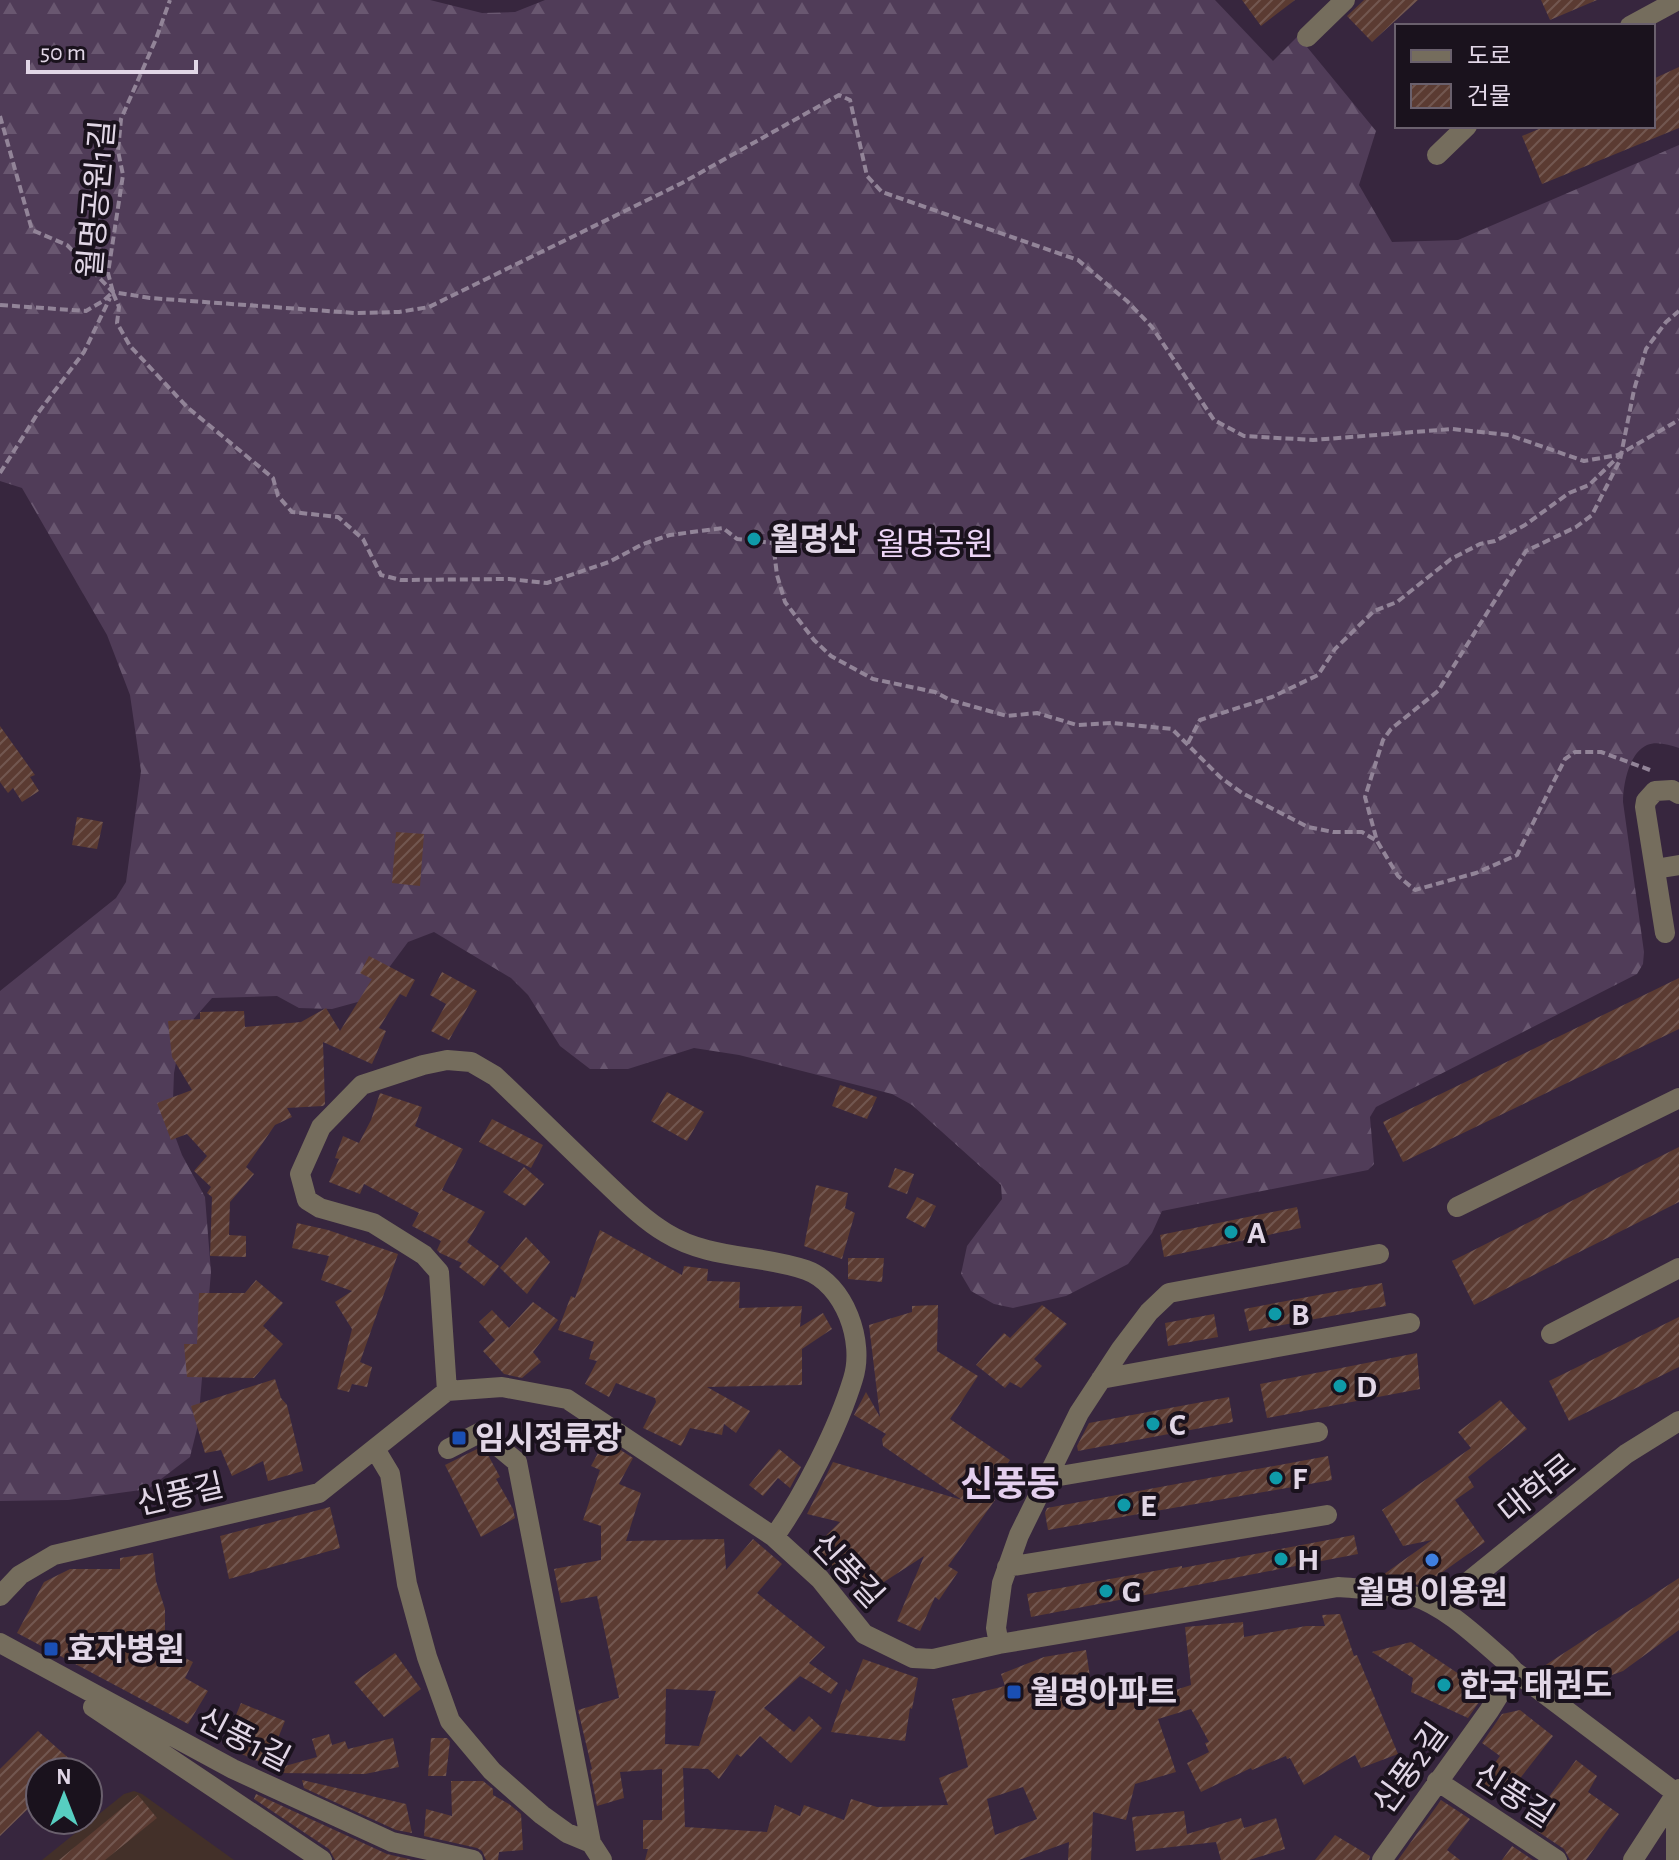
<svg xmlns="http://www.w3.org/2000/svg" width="1679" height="1860" viewBox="0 0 1679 1860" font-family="'Alegreya Sans','Noto Sans KR',sans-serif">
	<defs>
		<pattern id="forest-firs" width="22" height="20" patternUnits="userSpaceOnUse" patternTransform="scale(2)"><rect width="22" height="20" fill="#503c58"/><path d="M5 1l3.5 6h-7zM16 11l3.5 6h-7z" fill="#695770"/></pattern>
		<pattern id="building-hatch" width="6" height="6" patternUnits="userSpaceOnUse" patternTransform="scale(2)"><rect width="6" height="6" fill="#5b3b32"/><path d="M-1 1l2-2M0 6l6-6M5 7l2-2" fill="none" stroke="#725750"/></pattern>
	</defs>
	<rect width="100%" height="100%" fill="#37263e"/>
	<!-- education -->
	<path fill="#433029" d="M134,1791L142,1794L234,1860H42L124,1794Z"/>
	<!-- forest -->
	<path fill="url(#forest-firs)" d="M0,0H430L482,13L515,12L545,0H1215L1273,61L1298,36L1376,131L1359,185L1392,242L1458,240L1679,145V748C1669,745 1657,741 1647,745C1629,753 1623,784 1623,802L1644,952L1643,964L1637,974L1376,1107L1370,1117L1374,1164L1368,1170L1162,1211L1152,1233L1128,1264L1066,1296L1013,1308L994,1304L971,1291L961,1274L967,1246L1002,1199L1001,1185L912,1105L892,1094L739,1055L694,1048L628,1069H590L560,1046L528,995L511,978L434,932L408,942L365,1000L332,1009L299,1008L277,996L212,998L182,1032L174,1073L172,1128L182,1155L205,1197L211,1272L198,1425L190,1457L148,1489L68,1500L0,1501V991L116,898L126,882L141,771L130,695L107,635L22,488L0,481Z"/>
	<!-- building -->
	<path fill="url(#building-hatch)" fill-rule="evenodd" d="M1242,0H1295L1261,26Z
		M1364,0H1418L1372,42L1347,16Z
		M1541,0H1597L1550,20Z
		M1679,67V128L1542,184L1522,136L1546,126H1653V79Z
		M0,726L35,775L30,777L39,791L22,802L13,788L8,793L0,782Z
		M77,817L103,822L97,849L72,845Z
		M396,832L424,834L420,886L392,883Z
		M369,956L415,980L406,997L400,994L379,1028L386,1031L372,1064L323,1042L325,1104L323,1106L287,1108L292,1117L275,1125L246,1167L254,1174L230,1202L229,1235L246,1236V1257L210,1256L212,1197L207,1193L211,1187L194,1171L207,1156L187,1134L171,1140L157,1103L192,1090L172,1057L168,1021L200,1019V1012L244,1011L245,1027L301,1022L326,1008L340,1031L372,979L360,973Z
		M442,972L477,991L449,1040L431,1031L446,1004L430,995Z
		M1679,978V1029L1403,1162L1383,1122Z
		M840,1085L877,1097L867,1119L832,1106Z
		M667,1092L704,1112L687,1141L651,1121Z
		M380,1093L422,1107L415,1126L463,1149L442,1190L485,1212L467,1242L499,1266L484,1286L459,1267L462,1263L440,1253L437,1250L441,1241L412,1226L419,1213L364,1184L360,1194L329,1182L339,1159L335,1158L343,1136L359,1143L371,1120Z
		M492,1119L543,1145L531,1168L479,1142Z
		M1679,1147V1202L1474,1305L1452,1261Z
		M524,1167L544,1184L525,1206L503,1192Z
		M895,1168L914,1174L907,1194L888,1187Z
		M816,1185L848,1193L845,1208L855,1213L842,1259L804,1246Z
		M917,1197L936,1206L925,1228L906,1218Z
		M1297,1207L1301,1228L1164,1257L1160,1235Z
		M297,1223L328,1230L398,1254L360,1362L372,1367L367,1387L352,1384L349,1392L337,1389L352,1329L335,1302L352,1291L321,1280L329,1256L292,1248Z
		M600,1230L682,1275L684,1266L708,1269L707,1281L740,1282L739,1308L802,1306L800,1327L823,1313L832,1329L802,1349V1385L707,1387L750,1411L736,1433L724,1424L722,1435L690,1428L681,1446L643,1428L656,1402L655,1398L616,1383L609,1397L585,1384L597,1361L589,1359L594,1342L558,1330L571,1296L575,1298Z
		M526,1237L550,1262L527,1294L500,1268Z
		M848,1258H884L882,1282L848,1279Z
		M256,1280L283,1303L263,1326L283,1344L254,1378L187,1377L184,1344H197L199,1293H245Z
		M1382,1283L1386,1306L1249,1331L1244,1309Z
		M533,1302L558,1320L533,1352L541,1362L522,1378L504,1374L483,1351L495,1340L479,1322L492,1310L509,1328Z
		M938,1305L937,1351L978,1376L950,1419L1010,1460L986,1494L995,1500L948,1566L958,1572L939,1600L935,1597L920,1631L897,1621L924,1556L867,1593L853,1566L840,1573L813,1548L840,1522L807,1514L833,1462L962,1500L883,1446L882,1439L886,1434L854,1415L866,1392L880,1417L869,1325L912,1312V1306Z
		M1042,1305L1067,1324L1034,1359L1042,1366L1021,1388L1010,1382L1005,1388L976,1365L1004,1333L1010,1338Z
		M1214,1314L1218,1337L1168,1346L1165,1323Z
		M1679,1317V1367L1569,1421L1549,1381Z
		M1417,1353L1420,1389L1267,1418L1260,1384Z
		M275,1379L281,1398L287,1405L303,1471L268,1481L263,1461L232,1476L221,1450L205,1453L191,1406Z
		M1229,1397L1233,1422L1078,1451L1077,1446L1089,1423Z
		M1500,1400L1527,1429L1468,1477L1474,1487L1455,1500L1485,1542L1423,1586L1380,1577L1432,1540L1403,1546L1382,1510L1471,1448L1458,1432Z
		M605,1440L633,1458L619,1484L641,1493L626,1541L724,1539L726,1570L753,1539L782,1564L757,1593L825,1647L809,1663L838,1683L831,1694L800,1676L764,1708L794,1732L809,1716L822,1728L791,1763L760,1736L741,1757L737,1754L719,1779L708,1769L683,1768L685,1827L767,1832L775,1805L800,1816L804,1805L844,1820L851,1799L877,1807L948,1805L939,1778L968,1767L952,1699L1005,1686L1001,1674L1044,1657L1086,1650L1093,1697L1145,1683L1150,1698L1191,1685L1185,1627L1243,1622L1244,1637L1306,1626H1325L1322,1615L1340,1614L1354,1656L1357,1655L1398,1754L1361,1768L1355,1755L1304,1785L1290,1758L1287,1759L1286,1756L1252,1770L1251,1768L1201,1792L1187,1763L1209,1752L1205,1743L1209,1742L1191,1709L1158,1719L1176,1772L1135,1784L1126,1820L1093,1812L1091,1860H1068L1069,1842L1019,1860H645L648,1849H643V1820H662V1769L620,1772L624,1798L597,1806L590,1770L592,1769L578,1710L619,1698L597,1596L561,1603L554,1569L601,1560V1526L583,1520L600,1470L591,1466ZM666,1689L716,1691L699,1746L665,1744ZM1023,1787L1037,1819L995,1835L987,1799Z
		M479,1448L488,1455L500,1477L496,1479L513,1509L515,1518L481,1537L445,1465Z
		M779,1449L801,1467L790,1488L778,1478L763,1496L749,1485Z
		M1328,1456L1332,1480L1048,1530L1045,1513L1047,1508Z
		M330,1507L340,1548L229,1579L220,1536Z
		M1354,1535L1358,1554L1031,1617L1027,1594L1182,1566V1568Z
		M153,1553L156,1581L165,1609V1648L193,1662L185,1678L208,1691L188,1724L17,1633L44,1582L70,1569H120V1558Z
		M1679,1578V1630L1623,1671L1568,1691L1541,1668Z
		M1411,1642L1486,1692L1468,1718L1411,1692L1413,1678L1372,1652Z
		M395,1653L421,1689L384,1717L354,1682Z
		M863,1659L918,1678L912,1709L910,1708L905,1741L831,1732L846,1689L850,1692Z
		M241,1703L285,1721L267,1765L223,1746Z
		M1520,1710L1553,1736L1511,1790L1500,1782L1492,1797L1477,1787L1500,1756L1482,1743L1502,1714Z
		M38,1731L74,1763L65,1772H40V1797L0,1836V1769Z
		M329,1734L332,1745L345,1741L348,1749L393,1738L399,1767L365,1774L278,1773V1768L317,1757L312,1739Z
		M431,1738H447L450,1741L446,1776H428Z
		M1576,1760L1597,1776L1588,1792L1619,1814L1586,1860H1570L1564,1849L1528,1825Z
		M302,1780L406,1804L412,1833L396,1830L304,1788Z
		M451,1781H483L493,1789V1795L509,1804L521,1814L523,1850L499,1852L498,1860H486L482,1851L477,1848L424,1836L426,1809L452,1816Z
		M256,1794L387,1854L413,1860H335L329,1849L254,1799Z
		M138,1795L157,1818L105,1860H59Z
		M1441,1800L1470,1819L1447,1850L1460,1860H1398Z
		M1184,1811L1187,1834L1241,1818L1244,1828L1276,1818L1285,1849L1249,1860H1221L1216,1842L1136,1851L1132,1817Z
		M1335,1835L1370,1856L1369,1860H1315Z
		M1512,1846L1533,1860H1502Z"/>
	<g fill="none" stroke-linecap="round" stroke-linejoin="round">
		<!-- path -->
		<path stroke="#928498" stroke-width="4" stroke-dasharray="8 4" stroke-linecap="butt" d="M0,116L32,230L67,245L113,292L150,298L355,313L399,312L429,307L682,183L839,95L850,100L867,176L882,192L1078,260L1127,301L1152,327L1214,420L1244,436L1313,440L1452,429L1509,435L1584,461L1618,455L1679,420
			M113,293L119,307L117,323L130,346L187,407L273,478L278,496L292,512L338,517L363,539L381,575L401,580L509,579L547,583L609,562L643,544L670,535L723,528L737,539L773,543L777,575L785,602L814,640L831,656L873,679L935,692L950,700L1007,716L1037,713L1077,725L1112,723L1172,729L1220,777L1242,793L1308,827L1333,832H1362L1377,841
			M0,305L86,311L103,301L113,292L108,273L123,175L118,151L121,119L156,39L170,0
			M0,473L38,413L84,352L110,298
			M1188,743L1200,720L1272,697L1318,675L1335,649L1374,611L1397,602L1451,559L1480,544L1495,541L1525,525L1569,493L1589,485L1618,457
			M1650,770L1601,752H1575L1565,759L1517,855L1476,873L1415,890L1398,876L1377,841L1365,797L1383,740L1391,729L1438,691L1526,551L1576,527L1592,515L1620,460L1634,390L1646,349L1666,322L1679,311"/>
		<!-- minor -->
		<path stroke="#756d5d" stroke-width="20" d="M1630,26L1678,0
			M1307,37L1345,0
			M1437,155L1467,126
			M1655,869L1679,865
			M1665,933L1645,807L1646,801L1655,791L1672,790L1679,794
			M1457,1207L1679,1098
			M1551,1334L1679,1268
			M1101,1379L1410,1323
			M447,1391L439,1272L424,1255L373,1223L320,1208L307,1200L300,1174L321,1127L362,1085L423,1065L447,1060L471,1062L495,1076C532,1111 568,1147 605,1182C624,1200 644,1220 666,1233C710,1260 760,1254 806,1270C845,1284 865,1342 853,1379C838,1428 804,1495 774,1537
			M375,1449L390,1474L407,1584L427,1657L450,1721L492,1771L542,1815L567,1833L591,1843L602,1860
			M448,1449L481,1432L517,1462L591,1843
			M1048,1478L1318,1432
			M1007,1567L1327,1515
			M0,1596L20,1575L54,1555L319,1493L447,1391L502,1387L567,1399L774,1537L820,1579L864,1634L913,1658L933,1659L999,1644L1338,1587C1363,1589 1389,1589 1413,1596C1447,1607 1478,1638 1505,1661L1514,1671L1676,1793
			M1437,1607L1626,1454L1679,1421
			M0,1643L233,1769L392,1842L473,1860
			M999,1644L996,1628L1002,1583L1019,1535L1079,1413L1121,1349L1149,1312L1169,1293L1379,1254
			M93,1707L322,1860
			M1437,1781L1557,1860
			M1676,1793V1860
			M1382,1860L1489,1711L1514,1671
			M1633,1860L1679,1789"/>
	</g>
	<!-- markers -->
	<g fill="#0f9aa8" stroke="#1a121d" stroke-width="3">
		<circle cx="754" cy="539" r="8"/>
		<circle cx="1231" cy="1232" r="8"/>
		<circle cx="1275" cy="1314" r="8"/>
		<circle cx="1340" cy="1386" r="8"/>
		<circle cx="1153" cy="1424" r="8"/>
		<circle cx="1276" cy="1478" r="8"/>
		<circle cx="1124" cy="1505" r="8"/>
		<circle cx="1281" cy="1559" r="8"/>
		<circle cx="1106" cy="1591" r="8"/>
		<circle cx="1444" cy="1685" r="8"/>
	</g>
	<g fill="#1a4fb4" stroke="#1a121d" stroke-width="3">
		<rect x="451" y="1430" width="16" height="16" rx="4"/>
		<rect x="43" y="1641" width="16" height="16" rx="4"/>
		<rect x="1006" y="1684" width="16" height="16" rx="4"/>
	</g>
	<circle fill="#3f7fe0" stroke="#1a121d" stroke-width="3" cx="1432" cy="1560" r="8"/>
	<g text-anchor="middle" stroke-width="8" stroke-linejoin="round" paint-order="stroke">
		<!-- street labels -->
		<g font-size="32" fill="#e1d6e6" stroke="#1a121d">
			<text transform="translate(96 199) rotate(-85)" y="11">월명공원1길</text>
			<text transform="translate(1537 1488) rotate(-39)" y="11">대학로</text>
			<text transform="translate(180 1494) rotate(-13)" y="11">신풍길</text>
			<text transform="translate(848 1570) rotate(47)" y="11">신풍길</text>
			<text transform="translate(244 1739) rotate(27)" y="11">신풍1길</text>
			<text transform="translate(1410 1768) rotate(-54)" y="11">신풍2길</text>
			<text transform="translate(1514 1795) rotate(33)" y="11">신풍길</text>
		</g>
		<!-- poi labels -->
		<g font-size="32" font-weight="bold" fill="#e1d6e6" stroke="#1a121d" text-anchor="start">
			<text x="770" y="550">월명산</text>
			<text x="1247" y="1243">A</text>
			<text x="1291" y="1325">B</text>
			<text x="1356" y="1397">D</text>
			<text x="1169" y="1435">C</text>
			<text x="475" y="1449">임시정류장</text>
			<text x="1292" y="1489">F</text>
			<text x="1140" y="1516">E</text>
			<text x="1297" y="1570">H</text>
			<text x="1122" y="1602">G</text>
			<text x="1432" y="1603" text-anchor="middle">월명 이용원</text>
			<text x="67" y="1660">효자병원</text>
			<text x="1460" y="1696">한국 태권도</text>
			<text x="1030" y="1703">월명아파트</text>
		</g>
		<!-- park labels -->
		<g font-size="32" fill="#eed6f8" stroke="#1a121d">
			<text x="935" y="555">월명공원</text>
		</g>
		<!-- quarter labels -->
		<g font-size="36" font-weight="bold" fill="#e4cfee" stroke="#1a121d">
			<text x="1010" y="1496">신풍동</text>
		</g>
	</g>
	<!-- legend -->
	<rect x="1395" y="24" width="260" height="104" fill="#1a121d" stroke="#6a606d" stroke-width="2"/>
	<rect x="1411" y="50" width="40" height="12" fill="#756d5d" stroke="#6a606d" stroke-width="2"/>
	<text x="1467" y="64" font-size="24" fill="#e1d6e6">도로</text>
	<rect x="1411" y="84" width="40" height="24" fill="url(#building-hatch)" stroke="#6a606d" stroke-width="2"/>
	<text x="1467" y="104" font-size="24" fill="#e1d6e6">건물</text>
	<!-- north arrow -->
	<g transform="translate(64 1796)"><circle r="38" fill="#1a121d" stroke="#6a606d" stroke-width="2"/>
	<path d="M0-6L14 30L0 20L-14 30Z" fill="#57cec1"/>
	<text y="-12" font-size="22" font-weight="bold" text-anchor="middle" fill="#e1d6e6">N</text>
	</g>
	<!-- scale -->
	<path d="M28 60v12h168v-12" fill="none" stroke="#e1d6e6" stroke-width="4"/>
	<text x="40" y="60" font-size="24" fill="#e1d6e6" stroke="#1a121d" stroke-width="6" paint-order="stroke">50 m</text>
</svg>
